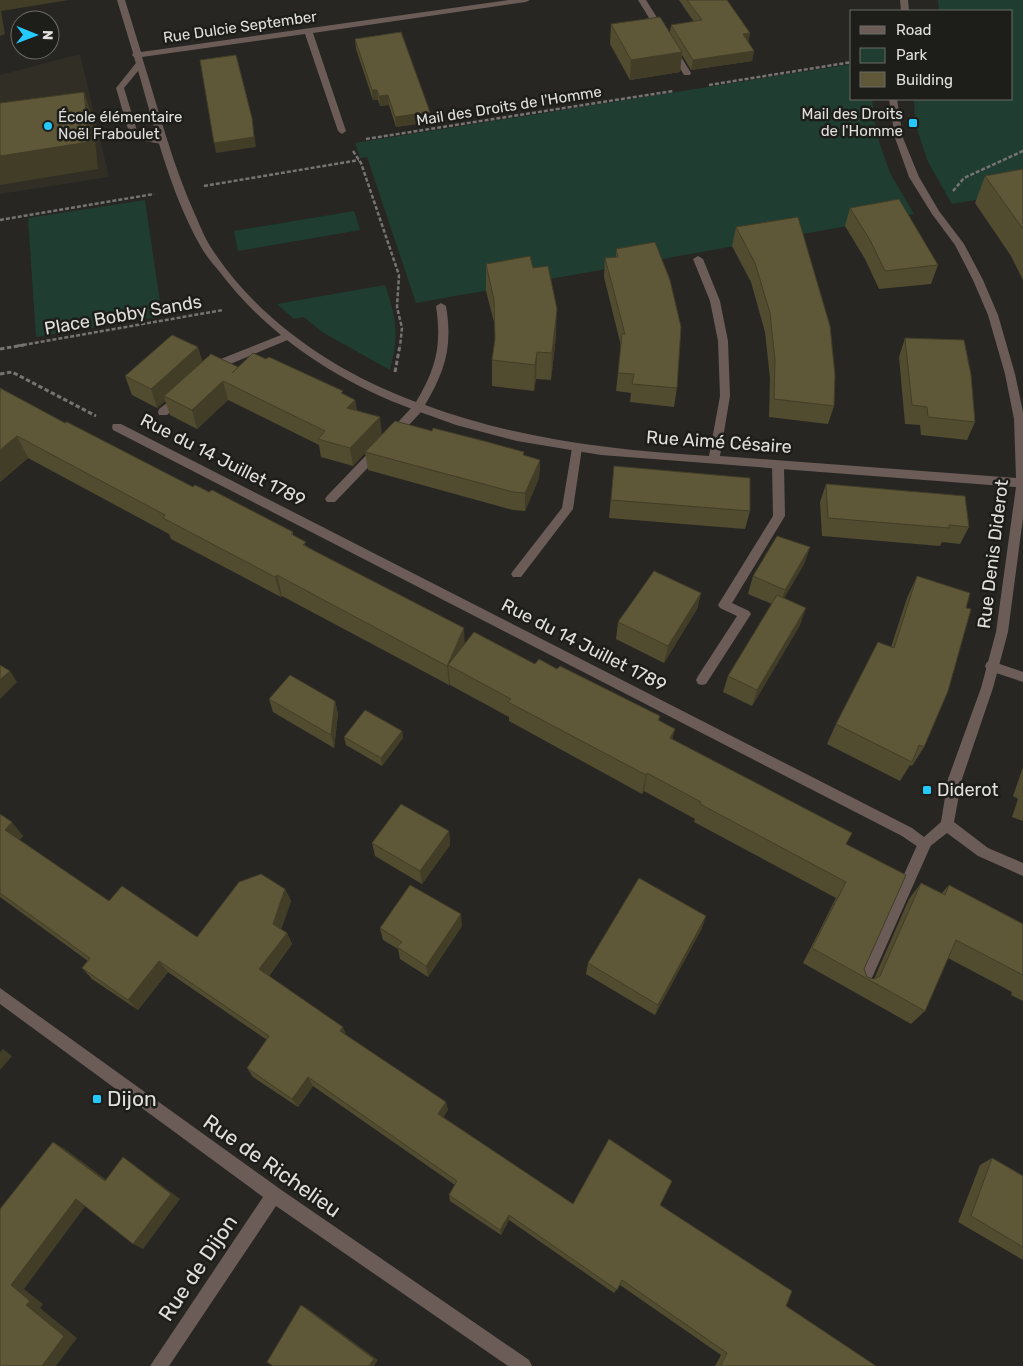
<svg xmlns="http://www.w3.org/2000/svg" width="1023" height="1366" viewBox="0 0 1023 1366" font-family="Rubik,sans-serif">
	<rect width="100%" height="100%" fill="#272623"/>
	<!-- built -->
	<path fill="#302e25" d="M80,54L109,177L0,194V75Z"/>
	<!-- green -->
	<path fill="#1f3e31" d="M938,0H1023V192L952,204L928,162L915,123L914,99H1012V11H939Z
		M852,64V99H872L876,133L890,173L914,214L416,303L367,157L360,158L355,143Z
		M145,200L162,316L36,337L28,218Z
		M354,211L360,230L238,251L234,231Z
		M385,285C397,320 399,334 390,370L322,332L304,317L294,319L277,304Z"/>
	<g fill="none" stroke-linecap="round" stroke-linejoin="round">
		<!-- path-far1 -->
		<path stroke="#757472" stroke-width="2.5" stroke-dasharray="4 2" stroke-linecap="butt" d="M709,85L852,62
			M366,139L673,91
			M353,151L361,163L399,275L397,307L402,328L400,346
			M204,186L359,160
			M953,191L964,178L1023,151
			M0,220L154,194
			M17,346L223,310"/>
		<!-- path -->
		<path stroke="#757472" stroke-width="3" stroke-dasharray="4.5 2.5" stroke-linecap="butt" d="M0,349L24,345
			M395,372L400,345
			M0,374L12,372L96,416"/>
		<!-- service -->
		<path fill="#6b5c57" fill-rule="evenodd" d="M139,62L143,65L124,88L138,134L167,141V145L134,139L130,136L116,88L136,63Z
			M286,333L290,335V339L216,370L212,371L207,367L208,364Z
			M179,394L184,398L183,401L167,415H159L158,412L159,409Z
			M417,405L421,406L422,409L421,412L396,439H388L387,436L388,433L413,406Z
			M577,444L582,448L573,509L521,577H513L511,574L513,571L562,508L572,448Z
			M378,446L382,447L383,450L382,453L335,502H327L325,499L327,496L374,447Z
			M778,461L784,465L785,516L732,603L749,611L751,614L706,684L702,685L698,684L696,680L698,676L737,616L720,608L718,605L773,516L772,465Z
			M991,661L1023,672V682L987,670L985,666L987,662Z
			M924,839L929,841L931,845L867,989L862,991L857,989L855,984L857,979L919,841Z"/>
		<!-- minor -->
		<path fill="#6b5c57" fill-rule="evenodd" d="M117,0H125L141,52L509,0H530L526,2L313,33L346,131L342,134L338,131L305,34L142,57C159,111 173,167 197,219C201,228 205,238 210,246C256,319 336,373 416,402C436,369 442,345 436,306L441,303L446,306C453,347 445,371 425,405C517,439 612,450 709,456L720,396L718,341L710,301L693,259L698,256L703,259L720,301L728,341L730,396L720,456L1016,478L1014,419L1005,374L988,315L973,280L955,245L932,214L909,177L895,138L889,99H897L903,138L919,177L939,211L964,244L983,280L998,315L1015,374L1023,412V518L1008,632L993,688L962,779L954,822L988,848L1023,863V876L978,856L947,833L924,851L902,836L113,430L112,427L113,424H121L912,828L924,837L941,822L948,779L981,688L996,632L1016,487L601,455L517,441L456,425L420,412H413L412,409C337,381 267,335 219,271C213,264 206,256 201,247C168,189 153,120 134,57L132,55L133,53Z
			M638,0H646L666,32L665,34H659Z
			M900,0H908L909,11H901Z
			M669,47H675L691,73L690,75H684L668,49Z
			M0,988L280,1189L529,1360L532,1366H508L276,1206L169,1366H150L263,1197L0,1004Z"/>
	</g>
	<!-- wall -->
	<path fill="#514b30" d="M679,0H727L750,33L748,43L754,51L752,61L691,70L682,55L680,72L630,80L610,44L611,24L670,32L671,25L694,22Z
		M355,39L430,112V122L396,127L389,105L380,106L378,100H373L356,49Z
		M1023,169V280L1011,256L975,203L985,176Z
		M850,208L938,265L931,284L879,289L865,259L845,226Z
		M736,227L834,406L828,424L769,417L770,378L765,332L751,282L732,246Z
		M616,249L677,388L674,407L630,402L631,393L616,391L621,346L604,277L605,258L616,257Z
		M486,264L556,336L551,380L536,379L534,391L492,386V360L495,339V326L486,291Z
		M905,338L975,422L967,440L921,435L920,425L905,424L899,357Z
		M202,362L238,367L344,394L355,400L357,411L382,435L432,431L524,452V455L540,460L539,478L525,511L513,510L368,470L365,453L353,466L321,457L319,445L228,400L197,429L170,415L165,401L157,408L132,395L125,376Z
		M0,388L65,423L193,487L293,532V536L308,547L465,644L535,664L557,669L660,716L659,721L675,729L672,739L846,844L864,969L867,977L874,979L909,899L921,883L941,894L949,885L1023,924V1001L1011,995L1012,992L948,958L925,1011L911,1024L803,963L836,898L694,822L695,819L644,791L642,794L509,721V717L450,685V684L449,685L282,596L281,597L171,539L169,534L28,458L0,482Z
		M614,466L750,511L745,529L609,518Z
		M826,484L969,527L960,544L942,542L940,546L822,536L820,502Z
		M810,547L804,564L784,598L800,625L752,706L723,692L728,676L772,604L748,594L753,576Z
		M917,576L924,747L912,766L910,765L900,781L827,744L836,724L891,647L907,598Z
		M701,593L697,609L664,663L616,639L618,622Z
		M269,699L335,701L338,714L334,748L273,712Z
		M402,731L403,738L382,766L346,745L344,737Z
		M1023,767V821L1012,817L1018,799L1013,796Z
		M0,814L23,836L19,840L109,901L197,937L285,889L291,901L281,929L287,933L292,944L269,976L347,1036L446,1102L448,1110L443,1117L573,1204L660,1205L786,1306L876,1366H715L721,1355L620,1285L614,1293L509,1220L501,1235L450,1201L449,1195L455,1185L313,1086L298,1107L253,1077L247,1068L267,1040L168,972L138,1010L92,979L82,968L88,961L0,897Z
		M449,831L450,845L422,884L375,856L372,843Z
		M462,926L428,977L400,959L398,949L383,940L380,928Z
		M702,928L655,1015L586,974L588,963Z
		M992,1158L1023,1176V1260L958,1222L980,1165Z"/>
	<!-- shaded-wall -->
	<path fill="#423d27" d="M0,0H69L1,11L5,34L0,36Z
		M750,33L748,43L743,34Z
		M754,51L752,61L691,70L693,60Z
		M682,52L680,72L630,80L631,60Z
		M372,90H377L378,100H373Z
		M84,92L93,119L98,169L0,185V156Z
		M388,95L389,105L380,106L379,96Z
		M430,112V122L396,127L395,117Z
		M252,118L256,147L216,153L214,143Z
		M557,309L556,336L551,380L552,353Z
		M198,347L204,366L164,396L165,401L157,408L151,389Z
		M537,352L536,379L534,391L535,365Z
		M223,381L228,400L197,429L192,410Z
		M355,400L358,418L347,408Z
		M380,417L382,436L365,452V453L353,466L350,448Z
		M17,436L28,458L0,482V450Z
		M540,460L539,478L525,511V493Z
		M810,547L804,564L779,607L785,590Z
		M277,575L282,596L281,597L275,577Z
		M701,593L697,609L664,663L668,646Z
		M806,608L800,625L752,706L757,690Z
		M464,628L465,648L448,665L450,684L449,685L447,666Z
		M10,671L17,682L0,699V680Z
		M335,701L338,714L334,748L331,735Z
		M675,729L670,748V738Z
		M402,731L403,738L382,766L381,758Z
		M647,773L644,791L642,794L646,775Z
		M12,822L23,836L16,843L5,830Z
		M449,831L450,845L422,884L420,871Z
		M285,889L291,901L279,936L273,924Z
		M461,914L462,926L428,977L426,966Z
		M706,916L702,928L655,1015L658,1005Z
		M287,933L292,944L265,980L259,969Z
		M159,961L168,972L138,1010L128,1000Z
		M343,1027L347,1037L340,1031Z
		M3,1049L12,1056L0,1070V1052Z
		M308,1077L313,1086L298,1107L292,1099Z
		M446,1102L448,1110L440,1122L438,1114Z
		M53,1142L65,1149L116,1187L105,1181Z
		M123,1157L133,1164L180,1199L143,1249L133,1244Z
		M76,1199L87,1204L24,1289L43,1304L40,1308L77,1338L56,1366H42L11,1285Z
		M509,1215V1220L501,1235L500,1230Z
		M301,1305L307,1308L378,1360L374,1366H369Z"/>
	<!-- building -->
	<path fill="#5e5738" stroke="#423d27" d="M687,0H727L750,33L743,34L754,51L693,60L671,25L702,20Z
		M660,17L682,52L631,60L611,24Z
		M401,32L430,112L395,117L388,95L379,96L377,90H372L355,39Z
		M236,55L252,118L254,137L214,143L200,60Z
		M84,92L89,142L0,156V103Z
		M1023,169V229L985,176Z
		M899,199L938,265L885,271L870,240L850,208Z
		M798,217L830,326L835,375L834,406L774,399L775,360L770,313L755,263L736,227Z
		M655,242L670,280L681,327L677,388L632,384L634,374L618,373L622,334H625L605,258L618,257L616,249Z
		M530,256L533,268L548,266L557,309L552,353L537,352L535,365L492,360L495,339L494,300L486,264Z
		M172,335L198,347L151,389L125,376Z
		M905,338L964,340L971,375L975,422L928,417L927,407L912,405Z
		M253,353L266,359L269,357L343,391L341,393L355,400L347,408L380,417L350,448L318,439L325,431L223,381L192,410L164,396L211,354L238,367L232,373Z
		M0,388L65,423L67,422L193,487L195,485L209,492L212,490L293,532L291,534L306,542L303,545L464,628L447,666L277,575L275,577L163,518L165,515L17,436L0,450Z
		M395,421L432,431L433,428L484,441L524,452L523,455L540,460L525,493L513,492L365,452Z
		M614,466L750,478V511L611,500Z
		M826,484L965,496L969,527L949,525V528L828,518Z
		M777,536L810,547L785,590L753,576Z
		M654,571L701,593L668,646L618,622Z
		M917,576L970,593L966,608L971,609L948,691L924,747L919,745L912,762L836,724L878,642L894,648Z
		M777,595L806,608L757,690L728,676Z
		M474,632L535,664L539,659L557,669L560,666L660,716L658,720L675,729L670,738L852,833L846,844L906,875L864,969L867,977L874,979L880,976L921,883L945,895L949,885L1023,924V975L956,940L925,1011L812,948L846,882L700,804L701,802L647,773L646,775L508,702L511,699L448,665Z
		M0,665L10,671L0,680Z
		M290,675L335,701L331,735L269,699Z
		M365,710L402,731L381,758L344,737Z
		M401,804L449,831L420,871L372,843Z
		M0,814L12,822L5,830L109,901L122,886L197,937L239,882L261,874L285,889L273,924L287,933L259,969L343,1027L340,1031L446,1102L438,1114L573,1204L609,1139L672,1181L660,1205L792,1291L786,1306L876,1366H722L721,1365L727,1353L622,1280L617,1290L509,1215L500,1230L449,1195L457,1181L308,1077L292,1099L247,1068L269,1036L159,961L128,1000L82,968L90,958L0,893Z
		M639,878L706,916L658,1005L588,963Z
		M410,885L461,914L426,966L397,947L402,942L380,928Z
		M53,1142L105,1181L123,1157L171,1194L133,1244L76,1199L11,1285L30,1301L26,1305L64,1336L42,1366H0V1209Z
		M992,1158L1023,1176V1247L971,1216Z
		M301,1305L374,1359L369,1366H273L267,1362Z"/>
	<!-- markers -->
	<g fill="#24c9fe" stroke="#1d1d19" stroke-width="2">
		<rect x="908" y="118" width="10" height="10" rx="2.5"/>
		<circle cx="48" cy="126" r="5"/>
		<rect x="922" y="785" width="10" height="10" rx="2.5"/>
		<rect x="92" y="1094" width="10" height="10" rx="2.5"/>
	</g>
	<g text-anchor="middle" stroke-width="5" stroke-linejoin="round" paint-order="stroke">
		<!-- far-street labels -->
		<g font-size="15" fill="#e0dfdd" stroke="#1d1d19">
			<text transform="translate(240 27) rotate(-8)" y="5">Rue Dulcie September</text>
			<text transform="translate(509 106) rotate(-9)" y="5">Mail des Droits de l'Homme</text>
		</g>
		<!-- far-poi labels -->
		<g font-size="15" fill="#e0dfdd" stroke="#1d1d19" text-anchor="end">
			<text x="903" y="119">Mail des Droits<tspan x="903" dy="17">de l'Homme</tspan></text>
			<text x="58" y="122" text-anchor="start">École élémentaire<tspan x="58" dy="17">Noël Fraboulet</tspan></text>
		</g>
		<!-- street labels -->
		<g font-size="18" fill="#e0dfdd" stroke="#1d1d19">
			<text transform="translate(123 315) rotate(-10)" y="6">Place Bobby Sands</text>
			<text transform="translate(719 442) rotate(4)" y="6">Rue Aimé Césaire</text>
			<text transform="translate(223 460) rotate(27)" y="6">Rue du 14 Juillet 1789</text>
			<text transform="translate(993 554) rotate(-83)" y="6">Rue Denis Diderot</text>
			<text transform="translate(584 645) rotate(27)" y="6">Rue du 14 Juillet 1789</text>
		</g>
		<!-- poi labels -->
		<g font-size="18" fill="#e0dfdd" stroke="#1d1d19" text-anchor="start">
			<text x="937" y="796">Diderot</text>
		</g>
		<!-- near-poi labels -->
		<g font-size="21" fill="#e0dfdd" stroke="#1d1d19" text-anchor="start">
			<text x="107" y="1106">Dijon</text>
		</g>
		<!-- near-street labels -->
		<g font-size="21" fill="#e0dfdd" stroke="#1d1d19">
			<text transform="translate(272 1166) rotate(35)" y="7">Rue de Richelieu</text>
			<text transform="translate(198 1268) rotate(-56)" y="7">Rue de Dijon</text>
		</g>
	</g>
	<!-- legend -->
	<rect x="850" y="10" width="162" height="90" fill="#1d1d19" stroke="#6b6b67"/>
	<rect x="860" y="26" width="25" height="8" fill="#6b5c57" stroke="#6b6b67"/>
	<text x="896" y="35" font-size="15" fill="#e0dfdd">Road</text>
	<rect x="860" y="48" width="25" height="15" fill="#1f3e31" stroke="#6b6b67"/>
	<text x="896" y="60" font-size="15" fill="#e0dfdd">Park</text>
	<rect x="860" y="72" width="25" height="15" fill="#5e5738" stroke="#6b6b67"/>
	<text x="896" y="85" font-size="15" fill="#e0dfdd">Building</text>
	<!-- north arrow -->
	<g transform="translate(35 35) rotate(91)"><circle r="24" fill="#1d1d19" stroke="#6b6b67"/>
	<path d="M0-4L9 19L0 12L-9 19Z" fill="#24c9fe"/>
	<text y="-8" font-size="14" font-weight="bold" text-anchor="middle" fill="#e0dfdd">N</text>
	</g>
</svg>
